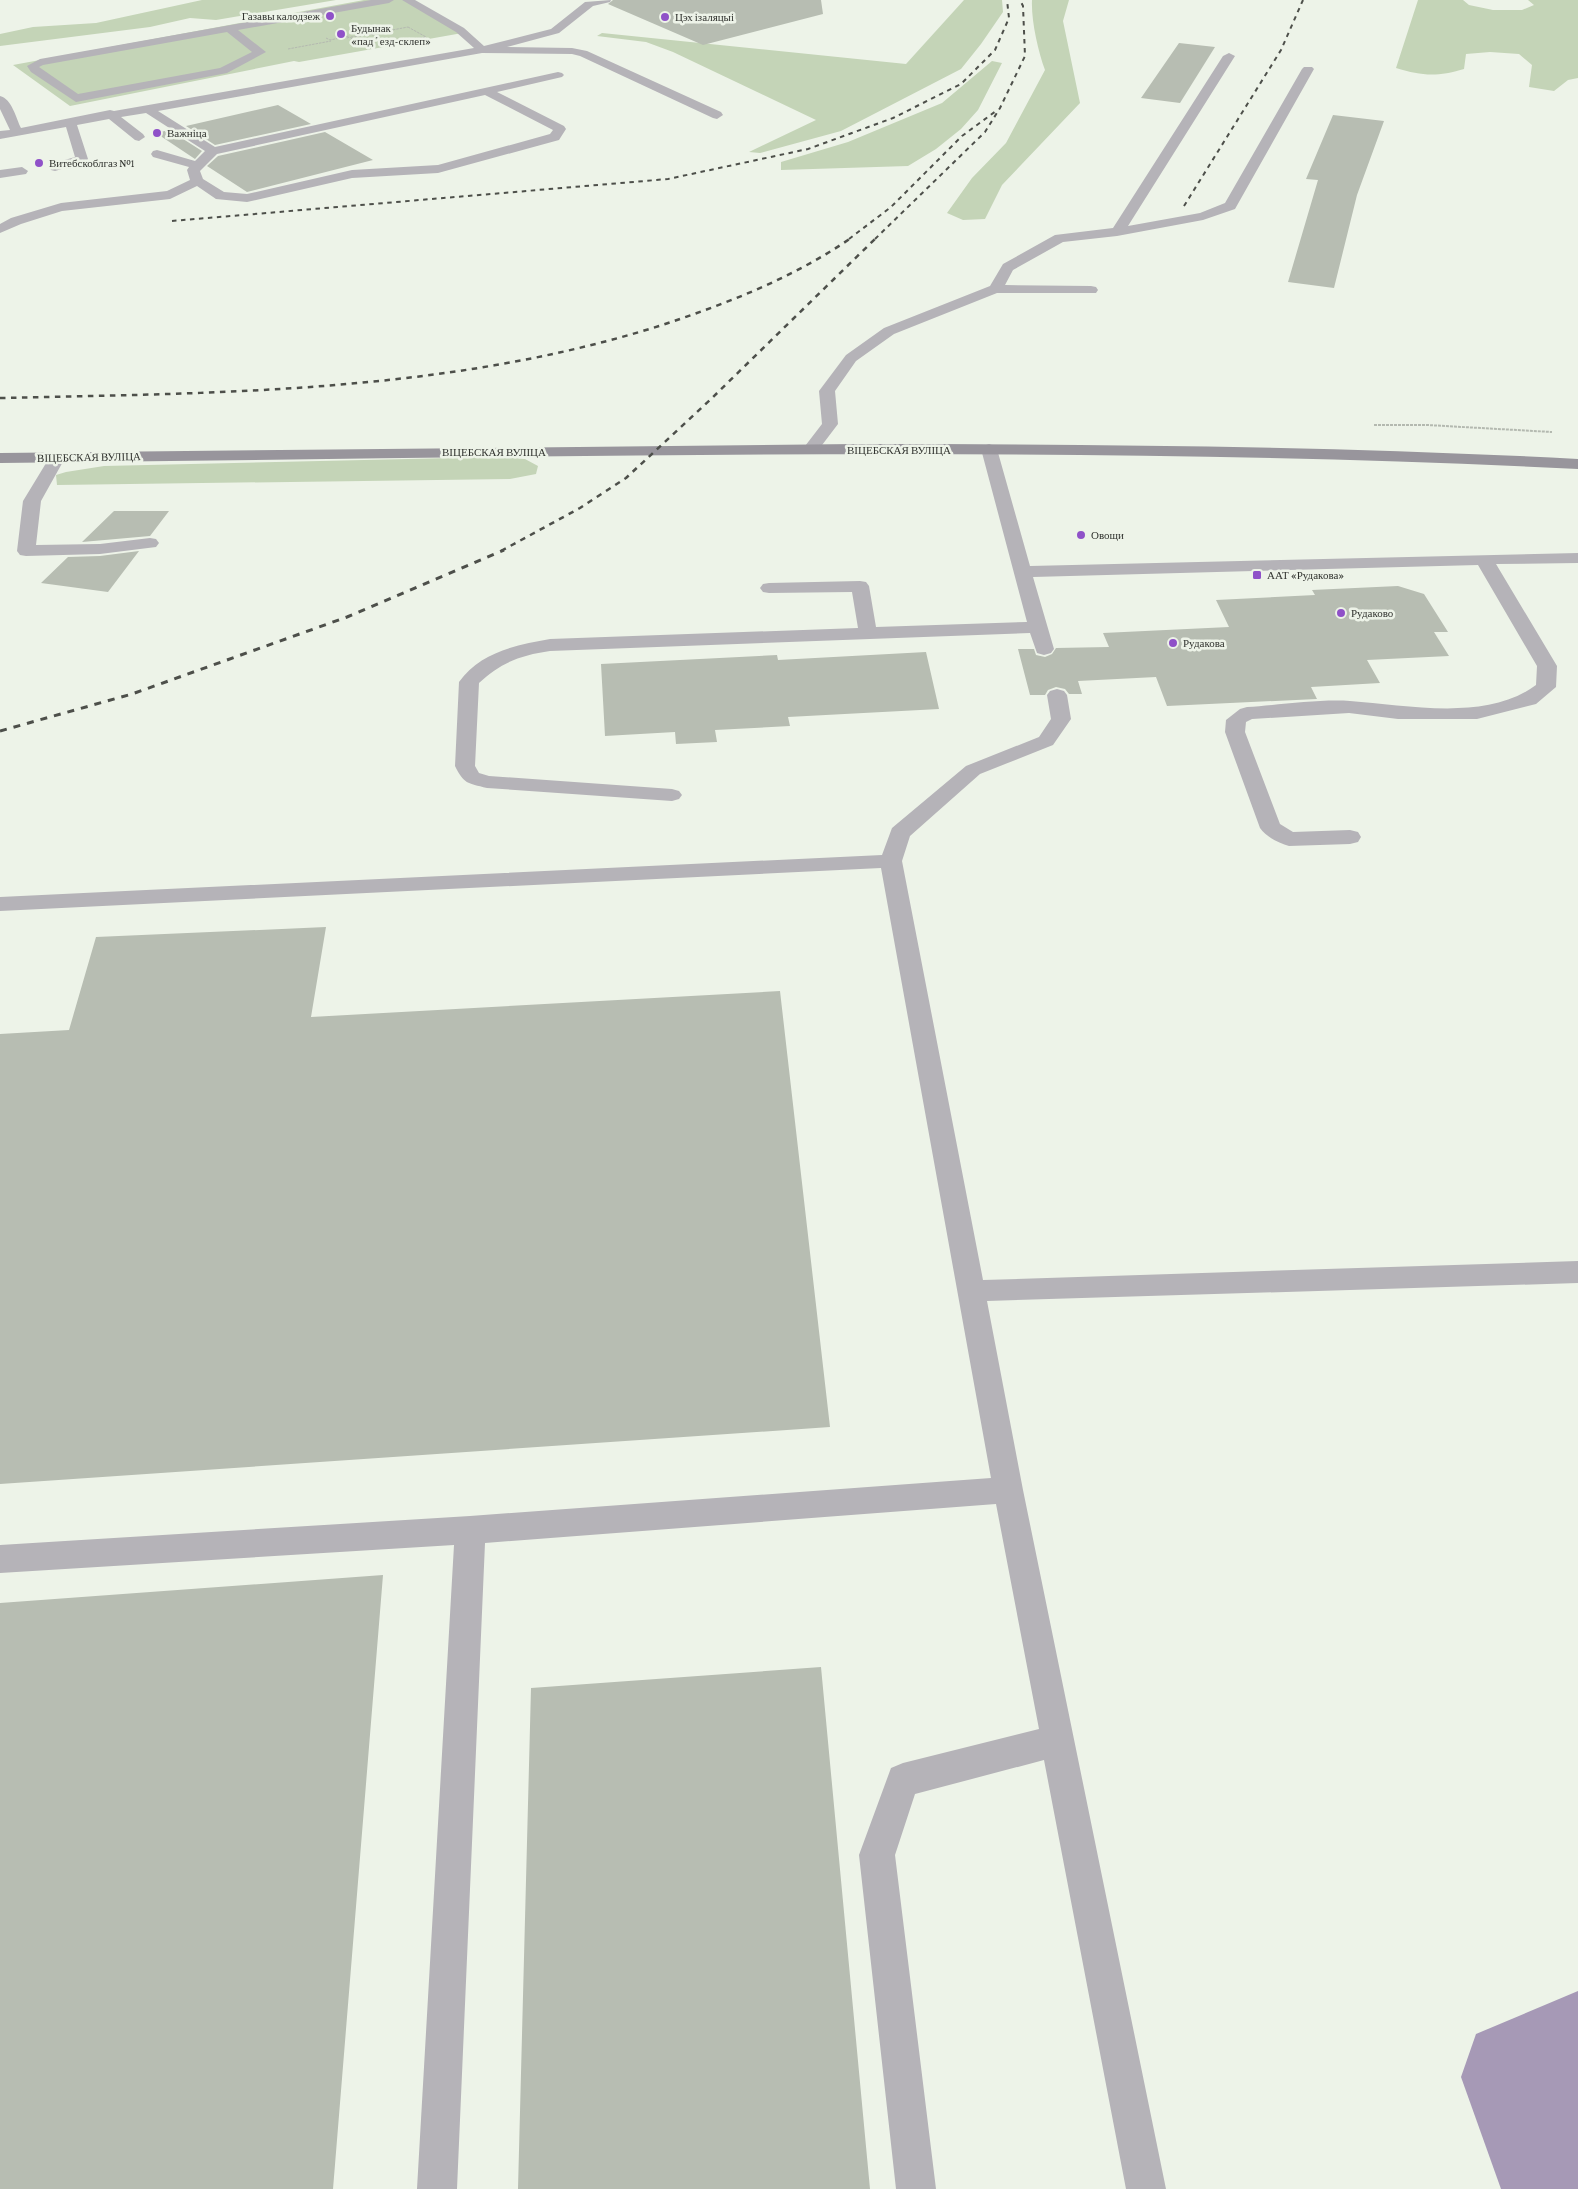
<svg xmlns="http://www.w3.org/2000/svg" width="1578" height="2189" viewBox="0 0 1578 2189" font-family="'Crimson Pro',serif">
	<rect width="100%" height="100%" fill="#edf3e8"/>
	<!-- green -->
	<path fill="#c4d4b7" d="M202,0H336L216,20L190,18L150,27L0,46V34L33,27L96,23Z
		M364,0H411L468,32L299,62L294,61L70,106L13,65Z
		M964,0H1002L1003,12L981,44L961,69L841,131L760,153L749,152L816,120L673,52L646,42L597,36L602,33L906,64Z
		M1032,0H1069L1063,21L1080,103L1002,185L985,219L963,220L947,213L972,178L1006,143L1045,70C1038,51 1031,20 1032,0Z
		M1418,0H1463L1469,5L1493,10H1522L1534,5L1528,0H1578V78L1568,80L1554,91L1529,87L1532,65L1519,54L1490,52L1466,54L1464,69C1437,77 1422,76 1396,68Z
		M992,61L1002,63L978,110L961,129L936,149L908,166L781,170V162L848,142L942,103Z
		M496,457L525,459L538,466L536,474L510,479L57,485L56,475L66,472L104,466Z"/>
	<!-- water -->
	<path fill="#a699b6" d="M1578,1991V2189H1501L1461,2077L1476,2034Z"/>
	<!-- building -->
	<path fill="#b7bdb2" d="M613,0H821L823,14L703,45L608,4Z
		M1179,43L1215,47L1180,103L1141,98Z
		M278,105L311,124L215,145L186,126Z
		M1333,115L1384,121L1357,195L1334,288L1288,282L1318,180L1306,179Z
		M169,130L202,151L195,159L156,133Z
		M325,132L373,160L247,192L207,166L218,156Z
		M114,511H169L150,536L82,542Z
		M139,551L108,592L41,583L68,557L100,556Z
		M1398,586L1424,594L1448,632H1434L1449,656L1367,660L1380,683L1311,687L1317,699L1167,706L1156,677L1078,681L1082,694H1069L1065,689L1056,687L1048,690L1045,695H1030L1018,649H1034L1036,655L1045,657L1052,654L1056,648L1109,647L1103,633L1229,627L1216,600L1315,595L1312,590Z
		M926,652L939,709L788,717L790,726L715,730L717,742L676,744L675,732L605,736L601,664L777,655L778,660Z
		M326,927L311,1017L780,991L830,1427L0,1484V1034L69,1030L96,937Z
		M383,1575L333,2189H0V1603Z
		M821,1667L870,2189H518L531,1688Z"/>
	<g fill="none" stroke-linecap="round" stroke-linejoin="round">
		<!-- path-far1 -->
		<path stroke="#b4b9b0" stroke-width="1" stroke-dasharray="2.5 1" stroke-linecap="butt" d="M408,27L426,37L386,44L371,34Z
			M351,37L361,36L359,34
			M326,38L330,40L349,36
			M347,38L350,37L358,44
			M288,49L331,41"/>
		<!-- path -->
		<path stroke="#b4b9b0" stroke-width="2" stroke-dasharray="3 1" stroke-linecap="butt" d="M1374,425H1427L1552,432"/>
		<!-- lane -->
		<path fill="#b5b3b8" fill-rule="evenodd" d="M371,0H394L389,3L238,30L266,52L227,73L76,102L31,72L27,66L40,59ZM227,32L252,52L220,68L78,94L39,67L43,65Z
			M402,0H415L464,28L484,46L551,29L585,2L611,0L610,2L593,6L559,33L507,47L572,48L587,51L721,112L723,115L717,119L713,118L580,56L572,54L482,53L158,111L215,147L558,72L562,73L564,75L562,77L497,92L564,126L566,129L559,140L438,173L352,178L247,202L216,199L197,186L170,199L62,211L21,224L0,233V224L11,218L61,203L167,191L190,180L187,170L189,167L153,157L151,154L153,151L157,150L195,161L205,151L146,113L121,117L143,134L145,137L139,141L135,140L109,119L77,125L88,159L86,162L55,171L51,170L49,167L51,164L75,157L66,127L0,139V131L10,130L0,109V96C12,99 16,118 21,128L110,110L114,111L474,48L456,32ZM485,95L553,130L550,134L438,165L352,170L247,194L224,192L203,179L200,171L217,154Z
			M1229,53L1235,56L1128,226L1200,213L1225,203L1302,69L1304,67H1312L1314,69L1235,209L1203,220L1117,236L1063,242L1013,270L1005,285L1091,286L1096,287L1098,290L1096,293H997L894,334L856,361L835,391L838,424L816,453H804L802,450L822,424L819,391L846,355L884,328L990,286L1003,264L1055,235L1113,228L1223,56Z
			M22,167L28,171L26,174L0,178V170Z
			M989,444L995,446L997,449L1030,566L1578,553V563L1496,564L1557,666L1556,687L1536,704L1477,719H1398L1349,713L1252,719L1246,722L1245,732L1280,824L1293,832L1350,830L1358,832L1361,837L1358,842L1350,844L1289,846C1279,843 1266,837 1260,828L1225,732L1226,720L1240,709L1247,707C1279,705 1319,699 1350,701C1407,705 1487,722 1536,685L1537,666L1478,565L1033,577L1054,649L1051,653L1044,655L1037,653L1030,633L550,651C521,655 500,663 479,683L475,766L479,773L489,776L672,789L679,791L682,795L679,799L672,801L487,788C467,783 464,784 455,766L459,682C480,652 516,645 550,639L858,628L852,592L769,593L763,592L760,588L763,584L769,583L860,581L866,582L869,586L876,627L1027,622L981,449L983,446Z
			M57,453L63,455L65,458L41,501L36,545L100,544L150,538L156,539L159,543L156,547L100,554L26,556L20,555L17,551L23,501L51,455Z
			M1057,689L1064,691L1067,695L1071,719L1053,745L980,774L910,836L902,861L983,1280L1578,1261V1283L987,1301L1023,1490L1166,2189H1126L1044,1760L915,1794L895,1855L936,2189H896L859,1855L891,1768L903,1763L1039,1729L996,1504L485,1543L457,2189H417L454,1545L0,1573V1545L470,1516L991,1478L881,868L0,911V897L882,855L892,828L966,766L1039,737L1051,719L1047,695L1050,691Z"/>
		<!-- secondary -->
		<path fill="#98959c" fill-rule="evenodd" d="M856,444C1097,444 1338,446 1578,459V469C1053,443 526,458 0,463V453Z"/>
		<!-- rail-far2 -->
		<path stroke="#4d4f4a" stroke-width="2" stroke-dasharray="4.5 4.5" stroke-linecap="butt" d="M1184,206L1281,50L1303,0
			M172,221L668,179L808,149L893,118L961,84L995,50L1009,18L1007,0
			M849,239L891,207L962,136L996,111
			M875,239L985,132L1000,108L1025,56L1023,6L1020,0"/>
		<!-- rail-far1 -->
		<path stroke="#4d4f4a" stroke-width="2.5" stroke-dasharray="5.5 5.5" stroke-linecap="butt" d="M0,398C221,393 446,393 659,326C726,304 793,278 851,238
			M501,551L580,508L626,478L711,399L876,238"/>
		<!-- rail -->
		<path stroke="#4d4f4a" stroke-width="3" stroke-dasharray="7 7" stroke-linecap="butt" d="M0,731L132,694L347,617L504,550"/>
	</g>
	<!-- markers -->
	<g fill="#8f51c8" stroke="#edf3e8" stroke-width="2">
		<circle cx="330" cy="16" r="5"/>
		<circle cx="665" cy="17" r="5"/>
		<circle cx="341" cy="34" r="5"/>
		<circle cx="157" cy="133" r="5"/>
		<circle cx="39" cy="163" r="5"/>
		<circle cx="1081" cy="535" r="5"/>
		<rect x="1252" y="570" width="10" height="10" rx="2.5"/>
		<circle cx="1341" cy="613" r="5"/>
		<circle cx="1173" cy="643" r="5"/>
	</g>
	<g text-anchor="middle" stroke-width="5" stroke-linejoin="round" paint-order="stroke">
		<!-- far-poi labels -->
		<g font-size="11" fill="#31332f" stroke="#edf3e8" text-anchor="start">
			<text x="320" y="20" text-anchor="end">Газавы калодзеж</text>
			<text x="675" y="21">Цэх ізаляцыі</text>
			<text x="351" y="32">Будынак<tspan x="351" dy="13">«падʼезд-склеп»</tspan></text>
			<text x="167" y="137">Важніца</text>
			<text x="49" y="167">Витебскоблгаз №1</text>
			<text x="1091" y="539">Овощи</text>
			<text x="1267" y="579">ААТ «Рудакова»</text>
			<text x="1351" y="617">Рудаково</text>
			<text x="1183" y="647">Рудакова</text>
		</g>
		<!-- far-street labels -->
		<g font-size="11" fill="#31332f" stroke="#edf3e8">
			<text x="899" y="454">ВІЦЕБСКАЯ ВУЛІЦА</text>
			<text x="494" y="456">ВІЦЕБСКАЯ ВУЛІЦА</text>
			<text transform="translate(89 457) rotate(-1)" y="4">ВІЦЕБСКАЯ ВУЛІЦА</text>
		</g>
	</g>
</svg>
